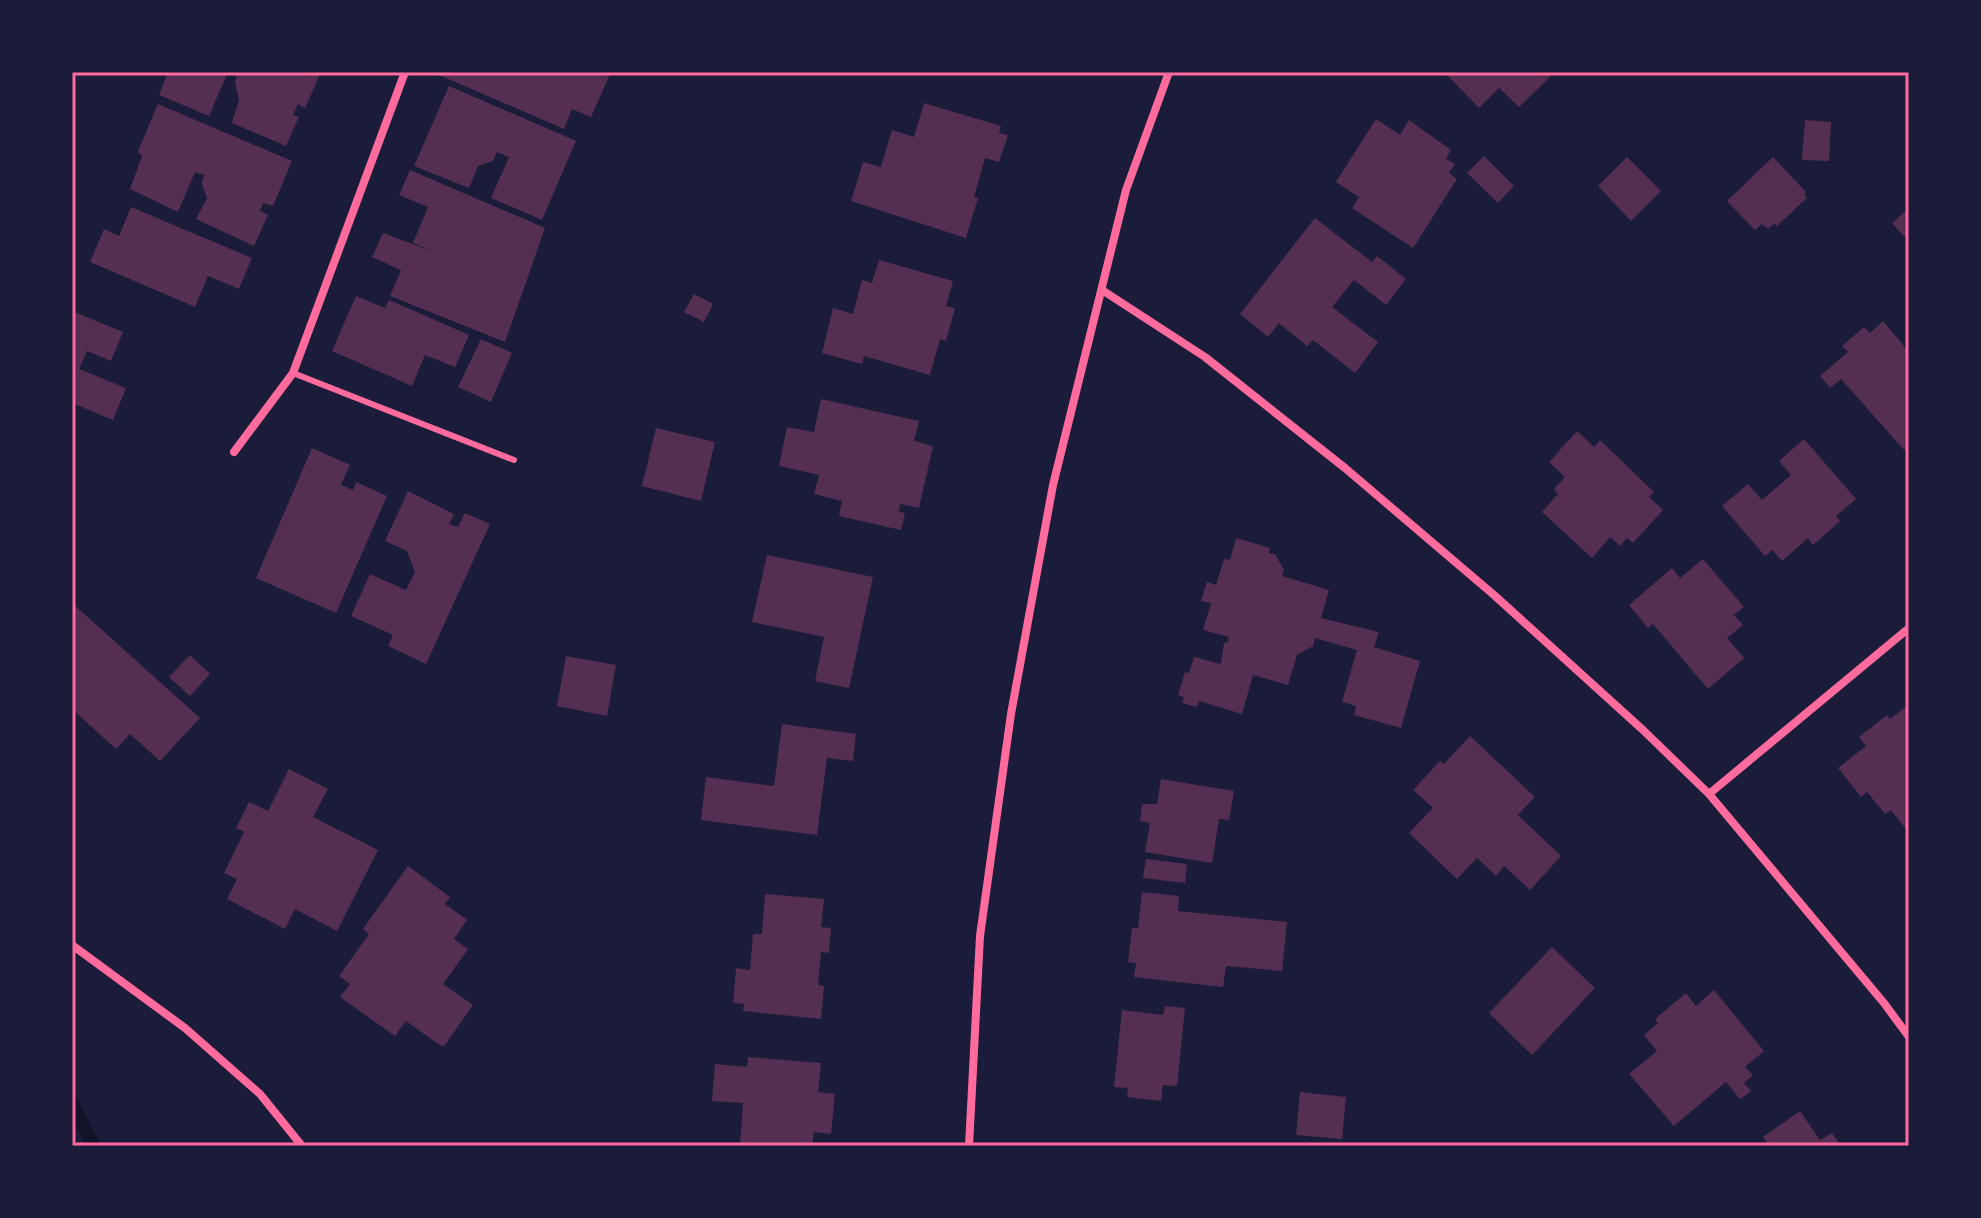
<svg xmlns="http://www.w3.org/2000/svg" width="1981" height="1218" viewBox="0 0 1981 1218" font-family="'Open Sans',sans-serif">
	<rect width="100%" height="100%" fill="#1b1b3a"/>
	<g fill="none" stroke-linecap="round" stroke-linejoin="round">
		<!-- stream -->
		<path stroke="#12122b" stroke-width="14" d="M72,1104L94,1146"/>
	</g>
	<!-- building -->
	<path fill="#542f53" d="M168,72H228L209,116L159,95Z
		M230,72H321L305,108L298,104L293,115L299,117L286,146L232,123L239,100L235,82L237,77Z
		M432,72H611L591,117L572,109L564,129Z
		M1444,72H1555L1519,107L1499,88L1479,108Z
		M449,86L576,141L542,220L491,198L509,157L497,152L493,161L478,166L469,188L414,166Z
		M924,103L1001,126L999,133L1008,135L999,162L985,158L974,197L978,198L966,238L851,201L863,162L881,167L892,130L914,137Z
		M158,104L292,161L273,206L263,203L260,211L268,215L254,246L196,219L207,198L202,184L204,175L195,172L178,212L130,189L142,156L138,151Z
		M1376,119L1400,135L1409,120L1451,150L1446,159L1455,164L1449,173L1457,179L1413,248L1352,208L1359,197L1336,182Z
		M1805,120L1831,122L1829,161L1802,160Z
		M1484,156L1514,186L1498,203L1467,173Z
		M1627,157L1661,191L1631,221L1598,186Z
		M1773,157L1806,192L1804,195L1807,198L1777,226L1775,223L1768,229L1762,224L1755,230L1727,201Z
		M410,170L545,228L505,342L390,296L401,270L372,257L383,233L434,252L413,243L428,207L399,195Z
		M131,207L252,258L239,289L208,276L195,307L90,262L104,229L119,236Z
		M1909,208V242L1892,223Z
		M1315,218L1372,262L1377,256L1406,279L1386,305L1354,280L1332,307L1378,342L1355,373L1313,340L1307,346L1279,323L1268,337L1240,314Z
		M879,260L953,281L946,306L955,308L946,341L940,339L930,375L864,356L862,364L822,353L833,308L853,314L862,280L872,283Z
		M694,294L713,304L704,322L684,312Z
		M356,296L385,308L389,300L469,335L455,367L425,355L412,386L332,351Z
		M72,311L123,332L111,361L87,351L79,369L126,388L113,420L72,403Z
		M1883,321L1909,352V446L1904,450L1841,379L1830,388L1820,376L1848,352L1842,346L1864,327L1870,333Z
		M481,339L512,353L491,402L458,387Z
		M821,399L919,421L914,441L933,446L919,508L900,504L899,512L905,513L901,530L839,516L842,501L814,494L819,475L779,466L787,427L814,432Z
		M656,428L715,442L701,501L642,486Z
		M1577,431L1594,447L1600,440L1654,492L1649,497L1663,510L1633,543L1627,538L1620,546L1610,537L1592,558L1542,512L1558,494L1554,489L1565,477L1549,462Z
		M1804,439L1856,499L1836,516L1840,521L1813,545L1808,538L1782,561L1772,550L1765,556L1722,506L1748,484L1762,500L1791,475L1779,461Z
		M312,448L350,465L341,485L353,490L356,482L387,496L336,613L256,578Z
		M408,491L454,514L449,524L458,527L465,513L490,524L426,664L388,646L393,635L351,616L370,574L406,590L415,572L407,551L385,541Z
		M1236,538L1270,548L1269,553L1275,554L1284,570L1282,576L1329,590L1321,618L1379,632L1374,647L1420,661L1401,728L1354,715L1356,706L1342,702L1357,650L1315,638L1313,646L1297,655L1288,685L1253,675L1242,714L1199,701L1197,707L1182,703L1184,697L1178,695L1185,672L1189,673L1194,657L1221,664L1224,643H1227L1229,637L1203,630L1211,603L1201,601L1207,582L1216,585L1224,559L1230,560Z
		M767,555L873,577L849,688L815,681L824,637L752,622Z
		M1703,559L1744,607L1734,615L1743,625L1727,638L1744,658L1708,689L1653,624L1648,628L1629,605L1672,568L1680,578Z
		M72,603L200,718L160,761L130,734L116,749L72,709Z
		M190,655L210,674L190,696L169,677Z
		M566,656L616,665L607,716L557,706Z
		M1909,704V833L1891,810L1885,814L1867,792L1861,797L1838,768L1866,746L1859,737L1887,715L1890,719Z
		M782,724L856,734L853,761L827,758L817,835L701,820L706,777L774,786Z
		M1470,736L1535,797L1518,815L1561,856L1530,890L1504,866L1496,876L1477,858L1457,879L1409,833L1433,808L1413,790L1440,761L1444,764Z
		M289,769L328,789L313,817L378,850L337,931L295,909L285,929L227,899L237,879L224,873L244,832L236,828L249,802L268,811Z
		M1161,779L1234,791L1229,820L1219,819L1212,863L1145,852L1150,823L1140,821L1142,804H1157Z
		M1146,859L1187,864L1185,883L1143,878Z
		M408,866L450,897L445,904L467,920L454,939L468,949L443,984L473,1005L445,1045L441,1046L406,1021L395,1036L340,997L350,984L339,976L369,934L363,929Z
		M1142,892L1179,896L1178,911L1287,922L1282,971L1226,966L1223,987L1134,977L1136,963L1128,962L1132,928H1138Z
		M765,894L824,899L821,927L831,928L829,953L821,952L818,985L824,986L821,1019L743,1011L744,1004L733,1003L736,968L750,970L753,934H762Z
		M1552,947L1595,988L1532,1055L1489,1013Z
		M1714,990L1764,1051L1745,1067L1753,1075L1744,1083L1751,1091L1740,1099L1726,1082L1674,1126L1629,1074L1657,1051L1644,1035L1658,1023L1655,1019L1686,993L1696,1006Z
		M1165,1006L1185,1008L1177,1086L1163,1085L1161,1101L1127,1097L1128,1088L1114,1087L1122,1010L1163,1015Z
		M748,1057L821,1063L818,1092L835,1094L831,1134L814,1132L812,1146H740L743,1103L712,1101L715,1064L747,1067Z
		M1300,1092L1346,1097L1342,1139L1296,1135Z
		M1800,1111L1820,1140L1832,1133L1841,1146H1769L1763,1137Z"/>
	<g fill="none" stroke-linecap="round" stroke-linejoin="round">
		<!-- service -->
		<path stroke="#ff6b9d" stroke-width="6" d="M293,373L514,460"/>
		<!-- minor -->
		<path stroke="#ff6b9d" stroke-width="8" d="M1102,290L1205,357L1345,468L1494,595L1643,730L1709,794L1884,1003L1909,1037
			M234,452L293,373L405,72
			M1709,794L1909,628
			M72,945L185,1028L260,1094L302,1146
			M969,1146L980,936L1011,714L1053,485L1126,190L1169,72"/>
	</g>
	<!-- border -->
	<rect width="1981" height="1218" fill="none" stroke="#1b1b3a" stroke-width="148"/>
	<rect x="74" y="74" width="1833" height="1070" fill="none" stroke="#ff6b9d" stroke-width="3"/>
</svg>
